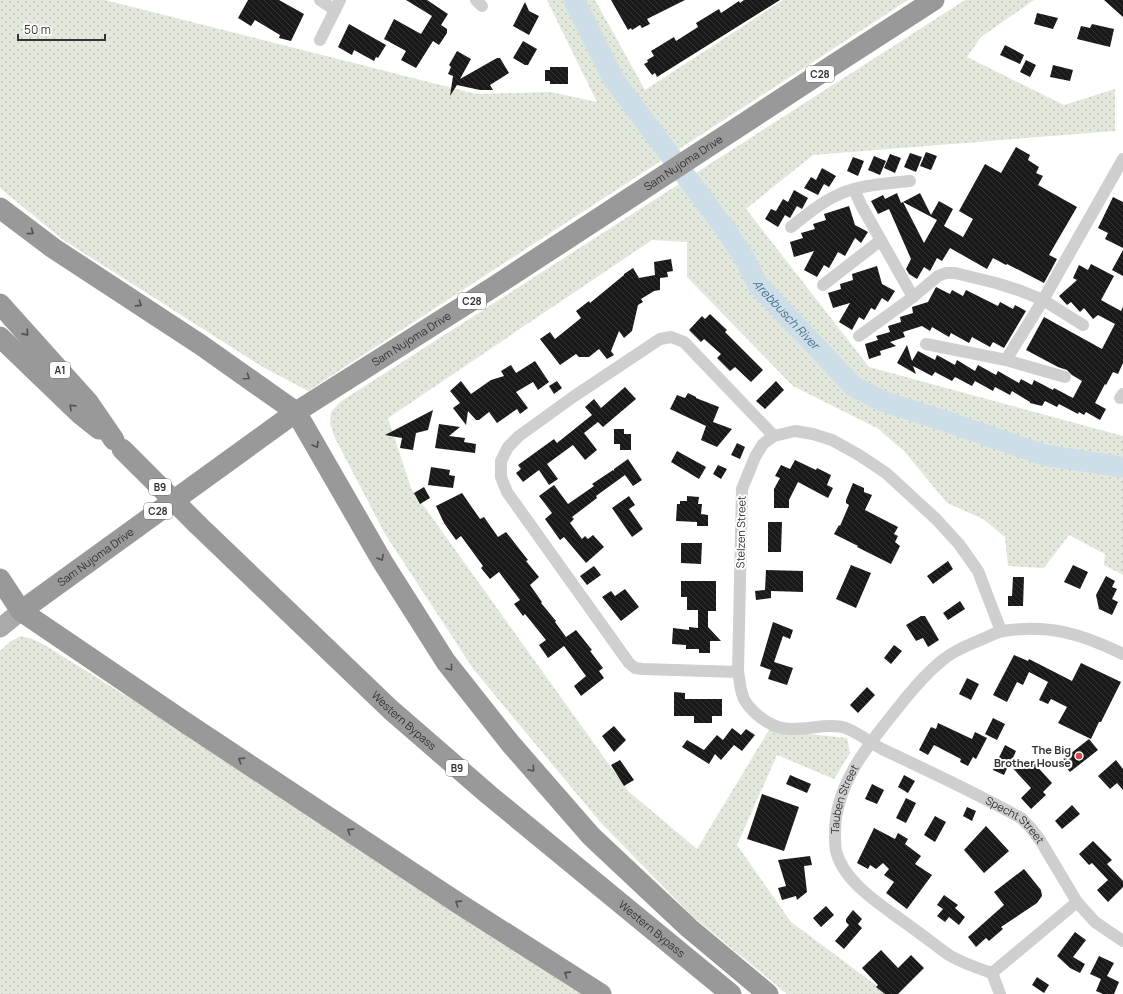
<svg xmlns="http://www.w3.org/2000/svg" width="1123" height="994" viewBox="0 0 1123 994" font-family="Manrope,sans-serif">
	<defs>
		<pattern id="grass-dots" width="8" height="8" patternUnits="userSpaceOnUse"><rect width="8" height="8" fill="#e2e8dc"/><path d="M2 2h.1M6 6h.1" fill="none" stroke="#c2c7bd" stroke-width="1.8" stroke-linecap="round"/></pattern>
		<pattern id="building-back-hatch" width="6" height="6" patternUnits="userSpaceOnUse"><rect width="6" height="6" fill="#191919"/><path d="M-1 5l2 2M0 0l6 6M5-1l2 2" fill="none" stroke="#323232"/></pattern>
	</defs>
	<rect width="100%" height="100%" fill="#fff"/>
	<!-- grass -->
	<path fill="url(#grass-dots)" d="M0,0H105L476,94L551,92L597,102L547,0H595L645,90L783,0H908L308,391L261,366L62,239L0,188Z
		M965,0H1034L981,37L967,57L1064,105L1115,89V131L813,155L746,209L869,367L1123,436V575L1104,565L1105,554L1069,535L1044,568L1008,566L1005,537L983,519L947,503L904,451L877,428L793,386L687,277V242L652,240L388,418L411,488L628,791L697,849L769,730L847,738L850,753L834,779L777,755L737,845L791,922L888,994H787L692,916L601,823L474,670L385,534L335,438L330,424L331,412L340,402Z
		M21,636L32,639L43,644L291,799L588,994H0V651L11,641Z"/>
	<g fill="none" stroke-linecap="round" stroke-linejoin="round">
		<!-- river -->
		<path stroke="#cedee9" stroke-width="21" id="s1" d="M574,0L614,80L726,230L743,256L758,285L853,386L882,401L945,421L1044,455L1123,467"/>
	</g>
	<!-- building -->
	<path fill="url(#building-back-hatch)" d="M248,0H279L304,14L291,41L279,38L280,35L255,20L251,26L238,18Z
		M406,0H427L448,14L441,25L447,29V33L439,45L433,41L416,68L401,60L406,51L384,39L394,19L421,34L432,16Z
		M611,0H685L647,19L650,24L642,28L640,25L632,30L631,28L628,30Z
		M744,0H780L657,77L655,73L652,75L644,64L648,62L647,60L654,56L651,51L674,37L676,41L698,27L696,23L719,9L721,13L739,1L740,3Z
		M1104,0H1123V17Z
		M525,2L529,11L539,16L529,35L513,26Z
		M1037,13L1058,18L1053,29L1034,24Z
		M349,24L386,45L378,58L376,57L374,61L354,50L352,55L338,47Z
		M1092,24L1114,29L1110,47L1077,39L1081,26L1090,28Z
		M523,41L537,49L528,65H525L513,58Z
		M1005,45L1024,55L1020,64L1000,55Z
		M457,51L471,59L460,79L497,58H500L509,73L490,85L493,90H480L457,85L450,96L453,76L448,74L451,67L449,65Z
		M1026,60L1036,65L1030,77L1020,72Z
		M1053,65L1073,70L1070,81L1050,77Z
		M550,67H568V84H550V81H545V70H550Z
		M1016,147L1030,155L1028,160L1039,167L1036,173L1043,176L1038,185L1077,207L1049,255L1057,259L1044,283L1007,264L1006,265L993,258L987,269L950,248L942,261L937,258L930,271L924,267L917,279L909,274L906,269L911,259L889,209L878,214L871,201L883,195L885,199L897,193L901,203L903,202L924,243L937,220L903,202L920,193L931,215L939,201L953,209L944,226L963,237L973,219L959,211L985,164L1001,173Z
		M926,152L937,156L931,170L920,166Z
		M910,153L922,157L916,172L904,167Z
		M890,154L901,158L895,173L884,168Z
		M874,156L886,161L880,175L868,170Z
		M853,157L864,161L858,176L847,171Z
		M822,168L836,176L829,187L824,184L818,195L804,188L811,177L816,180Z
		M794,190L808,198L802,209L797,206L790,218L785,215L778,227L765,219L771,209L776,211L783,199L788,202Z
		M1113,197L1123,202V248L1105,239L1108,233L1098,228Z
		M849,206L855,225L868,232L861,243L855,238L845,256L838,252L829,268L824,265L817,277L804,270L814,251L794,257L790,242L803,238L801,233L815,229L813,224L826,220L824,214Z
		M1123,250V276L1112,270Z
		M671,259L673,271L667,272L668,277L660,278V290L654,291L641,299L643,302L638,305L632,331L624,338L619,331L611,351L614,355L607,359L599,349L589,357H579L576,354L560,365L540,339L550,332L555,339L581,318L576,311L589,301L590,303L624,275V274L633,268L639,278L655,275L654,262Z
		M1091,264L1114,276L1101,300L1121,311L1123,307V363L1118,374L1113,372L1106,385L1105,384L1095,403L1106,409L1100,420L1086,412L1084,415L1079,412L1078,414L1059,404L1057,407L1045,401L1042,406L1030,403V402L1012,391L1010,395L995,387L993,391L975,381L972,386L955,377L952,381L935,372L932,376L913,366L916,374L897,363L907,345L912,361L918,351L935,360L937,355L955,365L957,360L975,371L978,365L996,375L998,371L1019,383L1021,379L1032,385L1034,380L1053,390L1054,388L1073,398L1082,381L1072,375L1067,370L1058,367L1026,350L1044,317L1102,349L1115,324L1098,315L1093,319L1084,308L1080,312L1071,302L1067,305L1059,296L1077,280L1073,278L1079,265L1088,270Z
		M877,266L882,284L895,291L888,302L882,298L875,310L871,308L864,320L859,317L852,330L839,322L850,303L833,308L828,293L841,289L840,284L853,280L852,274Z
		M936,287L950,294L952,290L963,296L966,290L998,306L1000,302L1013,309L1015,305L1026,311L1004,348L993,342L990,347L972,337L969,343L951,333L949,337L932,327L930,331L922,326L903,332L905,337L890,342L896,346L880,351L881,355L869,359L865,344L878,340L876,336L890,332L888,326L901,322L900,317L913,313L912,307L928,302Z
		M710,314L727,330L725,332L763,370L751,382L735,367L730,371L717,358L721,354L704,339L701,342L689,330L702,316L705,319Z
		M535,361L549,382L538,390L533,382L516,392L528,408L520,414L517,409L497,423L489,412L479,420H476L468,411L466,425L453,408L460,403L450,391L461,381L471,394L491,380L504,376L501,371L511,365L516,373Z
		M557,381L562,388L554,394L549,386Z
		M776,381L784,390L765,409L756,401Z
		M625,387L636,399L603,427L598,422L584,433L597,450L585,460L573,445L547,464L558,479L549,485L539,470L523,482L516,473L521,469L518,465L554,439L557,443L592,415L585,407L594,399L601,408Z
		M688,393L696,397V398L719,407L713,422L732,429L717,447L701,440L706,426L670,409L677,395L685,398Z
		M433,410L428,430L416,433L413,450L400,448L402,438L385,435Z
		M439,424L460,427L449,436L465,438L464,442L476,444L475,453L435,448Z
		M614,429H624V434H631V450H620V444H614Z
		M737,443L745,447L740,459L731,455Z
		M677,451L706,467L699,479L671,462Z
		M628,459L642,480L633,486L625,475L596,496L597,498L572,517L574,519L570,523L582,539L585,536L588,539L593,535L604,547L586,563L564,537L560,540L545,519L552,513L539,496L554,485L568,504L594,486L592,484L613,470L614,471V469Z
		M795,460L816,470L817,468L831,475L827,485L833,488L828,498L798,482L789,500V508H774V489L780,478L775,476L781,465L790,469Z
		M718,465L727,469L721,479L713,474Z
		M431,467L450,470L449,475L455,476L453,488L428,485Z
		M853,483L864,488V492L872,495L865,510L898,527L894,534L898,536L895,542L900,546L891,564L857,547L858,546L834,534L839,525L840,526L849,505L846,503V500Z
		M424,487L430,498L420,504L414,493Z
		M462,493L480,519L484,517L498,537L506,532L528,560L526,561L539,577L530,585L542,602L541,603L556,621L555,622L566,637L576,630L592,650L590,651L603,668L599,671L604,678L581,696L574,686L586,676L564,646L548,658L539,645L546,640L525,614L523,616L514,604L520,600L499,572L490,579L481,568L483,566L461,536L456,540L444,523L436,506Z
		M629,496L635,505L629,509L643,529L632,537L612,508Z
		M687,496L699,497L698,504H702L701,514L708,515V526H697V522L676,521L677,504H680V501H687Z
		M768,522H782L781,552H768Z
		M681,543H702L701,564L681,563Z
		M948,561L953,569L933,584L927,576Z
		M851,565L871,573L856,608L836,599Z
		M1073,565L1088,572L1080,589L1064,582Z
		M594,566L601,575L587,585L580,576Z
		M766,570L803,571V592L771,591V598L756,600L755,591L765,590Z
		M1106,576L1115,581L1112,587L1117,589L1112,599L1118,602L1112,615L1099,609L1096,595Z
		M1013,577H1024L1023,606H1008V596H1012Z
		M681,581H716V611H708V627L721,641H710V653H699V649H686V645L672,644L673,628L689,630V627L698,628V610H687V597H681Z
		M625,589L639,607L621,621L602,597L611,591L615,596Z
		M960,601L965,609L948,620L943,613Z
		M921,616H925L939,640L928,647L923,638L916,641L906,625Z
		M773,622L793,630L790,639L783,636L774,662L793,668L787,685L768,679L771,670L760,666Z
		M894,645L902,651L891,664L884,658Z
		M1014,655L1028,661L1029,659L1072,681L1081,663L1121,682L1101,722H1099L1091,739L1058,723L1067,707L1051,699L1048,704L1039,700L1048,682L1029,672L1023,685L1017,682L1007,702L993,695Z
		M967,678L979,684L971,700L959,694Z
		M867,687L875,695L858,713L850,705Z
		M674,692L685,693V699H722V716H712V723H694V716H674Z
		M993,718L1005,724L997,740L985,734Z
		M938,723L972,739L975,732L987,738L976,759L973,757L968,766L960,762L961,759L934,745L928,755L919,750L931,727L936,729Z
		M614,726L626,740L614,752L602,736Z
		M732,728L741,735L746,729L755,735L742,751L734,745L721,760L715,754L709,764L682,747L687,740L704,750L717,735L723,740Z
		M1089,739L1098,750L1070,772L1061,761Z
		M1005,745L1016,751L1012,760L1028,768L1034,763L1052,783L1043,792L1046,795L1031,809L1021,798L1031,788L1009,764L1004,775L993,770Z
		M620,760L634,780L624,786L611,765Z
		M1116,760L1123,769V790L1117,783L1110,789L1098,776Z
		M790,775L811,784L807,793L786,784Z
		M904,775L915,781L908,793L898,787Z
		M872,784L884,790L877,804L865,799Z
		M762,794L799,807L784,851L747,839Z
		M906,798L916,803L906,823L896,818Z
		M1072,805L1080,814L1062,829L1055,821Z
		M967,807L976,811L972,821L963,816Z
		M935,816L946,822L935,842L924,835Z
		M986,826L1009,851L984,873L964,850Z
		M874,828L895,839L898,833L908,839L905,844L921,856L915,864L932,875L907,909L886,893L894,882L884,875L889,869L883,863L876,869L870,865L868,869L857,863Z
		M1093,841L1112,860L1107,864L1123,881V887L1108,902L1097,890L1108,880L1092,863L1089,865L1079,854Z
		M810,856L812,865L804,866L807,892L797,900L796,896L782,900L778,888L786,886L778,860Z
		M1024,869L1041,890L1042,896L1037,903L1001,927L1003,929L989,941L986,938L976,947L968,937L1004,905L994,892Z
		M944,895L958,905L955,908L965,917L959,925L949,917L945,922L937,916L943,909L937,905Z
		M826,906L834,915L821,927L813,918Z
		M853,910L862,919L858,924L862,928L844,949L835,941L849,925L846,922V919Z
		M1075,932L1086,940L1073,957L1085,964L1080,973L1070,968L1057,956Z
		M881,950L898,968L911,955L924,968L898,994H885L876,987L878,985L862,968Z
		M1099,956L1114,963L1107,976L1119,982L1114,994H1103L1096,991L1101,979L1090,974Z
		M1037,977L1049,985L1044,993L1032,985Z"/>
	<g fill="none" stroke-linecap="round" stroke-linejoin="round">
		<!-- street -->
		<g stroke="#cfcfcf" stroke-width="12">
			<path d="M320,0L335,10"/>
			<path d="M476,0L482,6"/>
			<path d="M320,40L340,0"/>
			<path d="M854,189L861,205L913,297"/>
			<path d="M791,227C810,212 830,195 854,189C872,184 892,183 910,181"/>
			<path d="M823,285L881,240"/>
			<path d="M859,336L913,297L938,276L946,273H955L996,283L1021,291L1043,300L1083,325"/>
			<path d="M926,344L1006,360L1065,377"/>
			<path d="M1006,360L1043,300L1123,159"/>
			<path d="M1120,398L1123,394"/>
			<path id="s2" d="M1001,631L978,571L959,544L936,519L886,473L859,455L832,440L813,434L795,431L774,436L763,444L755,457L742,489L738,672C740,681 740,691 744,699C750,710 762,720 773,725C796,736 826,720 848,729C860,734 871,743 882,749C929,771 976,793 1021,818L1030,827L1040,840L1077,902L1095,922L1123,941"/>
			<path d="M738,672L642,669L635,668L629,663L507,492L501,477V461L508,447L519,436L573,397L660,339L671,337L684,342L774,436"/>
			<path id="s3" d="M992,973C977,968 962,963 949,955C936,946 924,936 911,927C886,908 844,884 836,851C835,846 835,840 835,835C834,786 867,746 897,709C911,691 926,673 944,659C956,649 971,644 985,638C991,635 997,632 1003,631C1049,624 1082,634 1123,654"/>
			<path d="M992,973L1077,902"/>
			<path d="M992,973L1000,994"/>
		</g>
		<!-- primary -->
		<path stroke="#aaa" stroke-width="19" d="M0,628L21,611"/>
		<!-- highway -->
		<g stroke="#999" stroke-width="21">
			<path d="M0,208L53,248L201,345L296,412L382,561L446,662L510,743L591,836L689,928L768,994"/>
			<path d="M0,304L88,402L114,440"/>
			<path d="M0,337L79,413L99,429"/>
			<path id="s4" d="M198,525L391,710L489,795L731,994"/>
			<path d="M0,579L21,611L186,723L458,903L601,994"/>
			<path id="s5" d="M21,611L296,412L495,286L827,69L934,0"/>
		</g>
		<!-- highway-bridge -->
		<path stroke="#999" stroke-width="21" d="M122,449L198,525"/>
	</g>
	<!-- one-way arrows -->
	<defs><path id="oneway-chevron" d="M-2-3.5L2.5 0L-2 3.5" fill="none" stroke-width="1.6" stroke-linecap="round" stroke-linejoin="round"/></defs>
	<g stroke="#515151">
		<use href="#oneway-chevron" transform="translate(31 232) rotate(36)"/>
		<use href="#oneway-chevron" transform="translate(139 304) rotate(33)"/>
		<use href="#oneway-chevron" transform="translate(26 333) rotate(48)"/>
		<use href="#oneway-chevron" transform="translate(247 377) rotate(35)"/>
		<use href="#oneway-chevron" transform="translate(72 407) rotate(-136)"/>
		<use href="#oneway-chevron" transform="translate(316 445) rotate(60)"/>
		<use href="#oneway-chevron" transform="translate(381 558) rotate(60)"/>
		<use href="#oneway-chevron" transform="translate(450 668) rotate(52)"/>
		<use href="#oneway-chevron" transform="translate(241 760) rotate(-147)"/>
		<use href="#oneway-chevron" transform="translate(532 769) rotate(49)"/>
		<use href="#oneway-chevron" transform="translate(350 831) rotate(-147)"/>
		<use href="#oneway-chevron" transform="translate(458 903) rotate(-147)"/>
		<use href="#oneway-chevron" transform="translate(567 974) rotate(-147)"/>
	</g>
	<!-- markers -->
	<circle fill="#d64750" stroke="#fff" stroke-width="1.5" cx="1079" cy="756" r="4"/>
	<g text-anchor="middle" stroke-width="4" stroke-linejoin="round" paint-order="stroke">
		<!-- shield labels -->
		<g fill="#fff" stroke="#707070" stroke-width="1">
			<rect x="806" y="66" width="28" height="16" rx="3"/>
			<rect x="458" y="293" width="28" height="16" rx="3"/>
			<rect x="50" y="362" width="20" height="16" rx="3"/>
			<rect x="149" y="479" width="22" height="16" rx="3"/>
			<rect x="144" y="503" width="28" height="16" rx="3"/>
			<rect x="446" y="760" width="22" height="16" rx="3"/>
		</g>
		<g font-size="10" font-weight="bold" fill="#323232">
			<text x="820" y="78">C28</text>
			<text x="472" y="305">C28</text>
			<text x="60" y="374">A1</text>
			<text x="160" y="491">B9</text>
			<text x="158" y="515">C28</text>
			<text x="457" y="772">B9</text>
		</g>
		<!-- street labels -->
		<g font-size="11" fill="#323232" stroke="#fff">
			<text dy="4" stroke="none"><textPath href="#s5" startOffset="800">Sam Nujoma Drive</textPath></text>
			<text dy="4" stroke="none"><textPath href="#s5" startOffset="476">Sam Nujoma Drive</textPath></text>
			<text transform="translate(741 532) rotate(-89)" y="4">Stelzen Street</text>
			<text dy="4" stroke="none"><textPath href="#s5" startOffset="92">Sam Nujoma Drive</textPath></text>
			<text dy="4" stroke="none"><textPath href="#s4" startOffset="284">Western Bypass</textPath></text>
			<text dy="4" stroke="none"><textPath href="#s3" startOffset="256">Tauben Street</textPath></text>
			<text dy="4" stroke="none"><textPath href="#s2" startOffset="903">Specht Street</textPath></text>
			<text dy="4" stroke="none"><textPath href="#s4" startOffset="608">Western Bypass</textPath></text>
		</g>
		<!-- poi labels -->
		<g font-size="11" font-weight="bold" fill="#323232" stroke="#fff" text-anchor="end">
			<text x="1071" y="754">The Big<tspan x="1071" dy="13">Brother House</tspan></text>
		</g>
		<!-- water labels -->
		<g font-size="12" font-style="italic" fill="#47718e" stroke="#fff">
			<text dy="4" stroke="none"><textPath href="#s1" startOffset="381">Arebbusch River</textPath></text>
		</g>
	</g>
	<!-- scale -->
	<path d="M18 34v6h87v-6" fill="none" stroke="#323232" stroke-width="2"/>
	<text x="24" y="34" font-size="12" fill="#323232" stroke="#ffffff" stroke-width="3" paint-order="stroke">50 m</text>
</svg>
